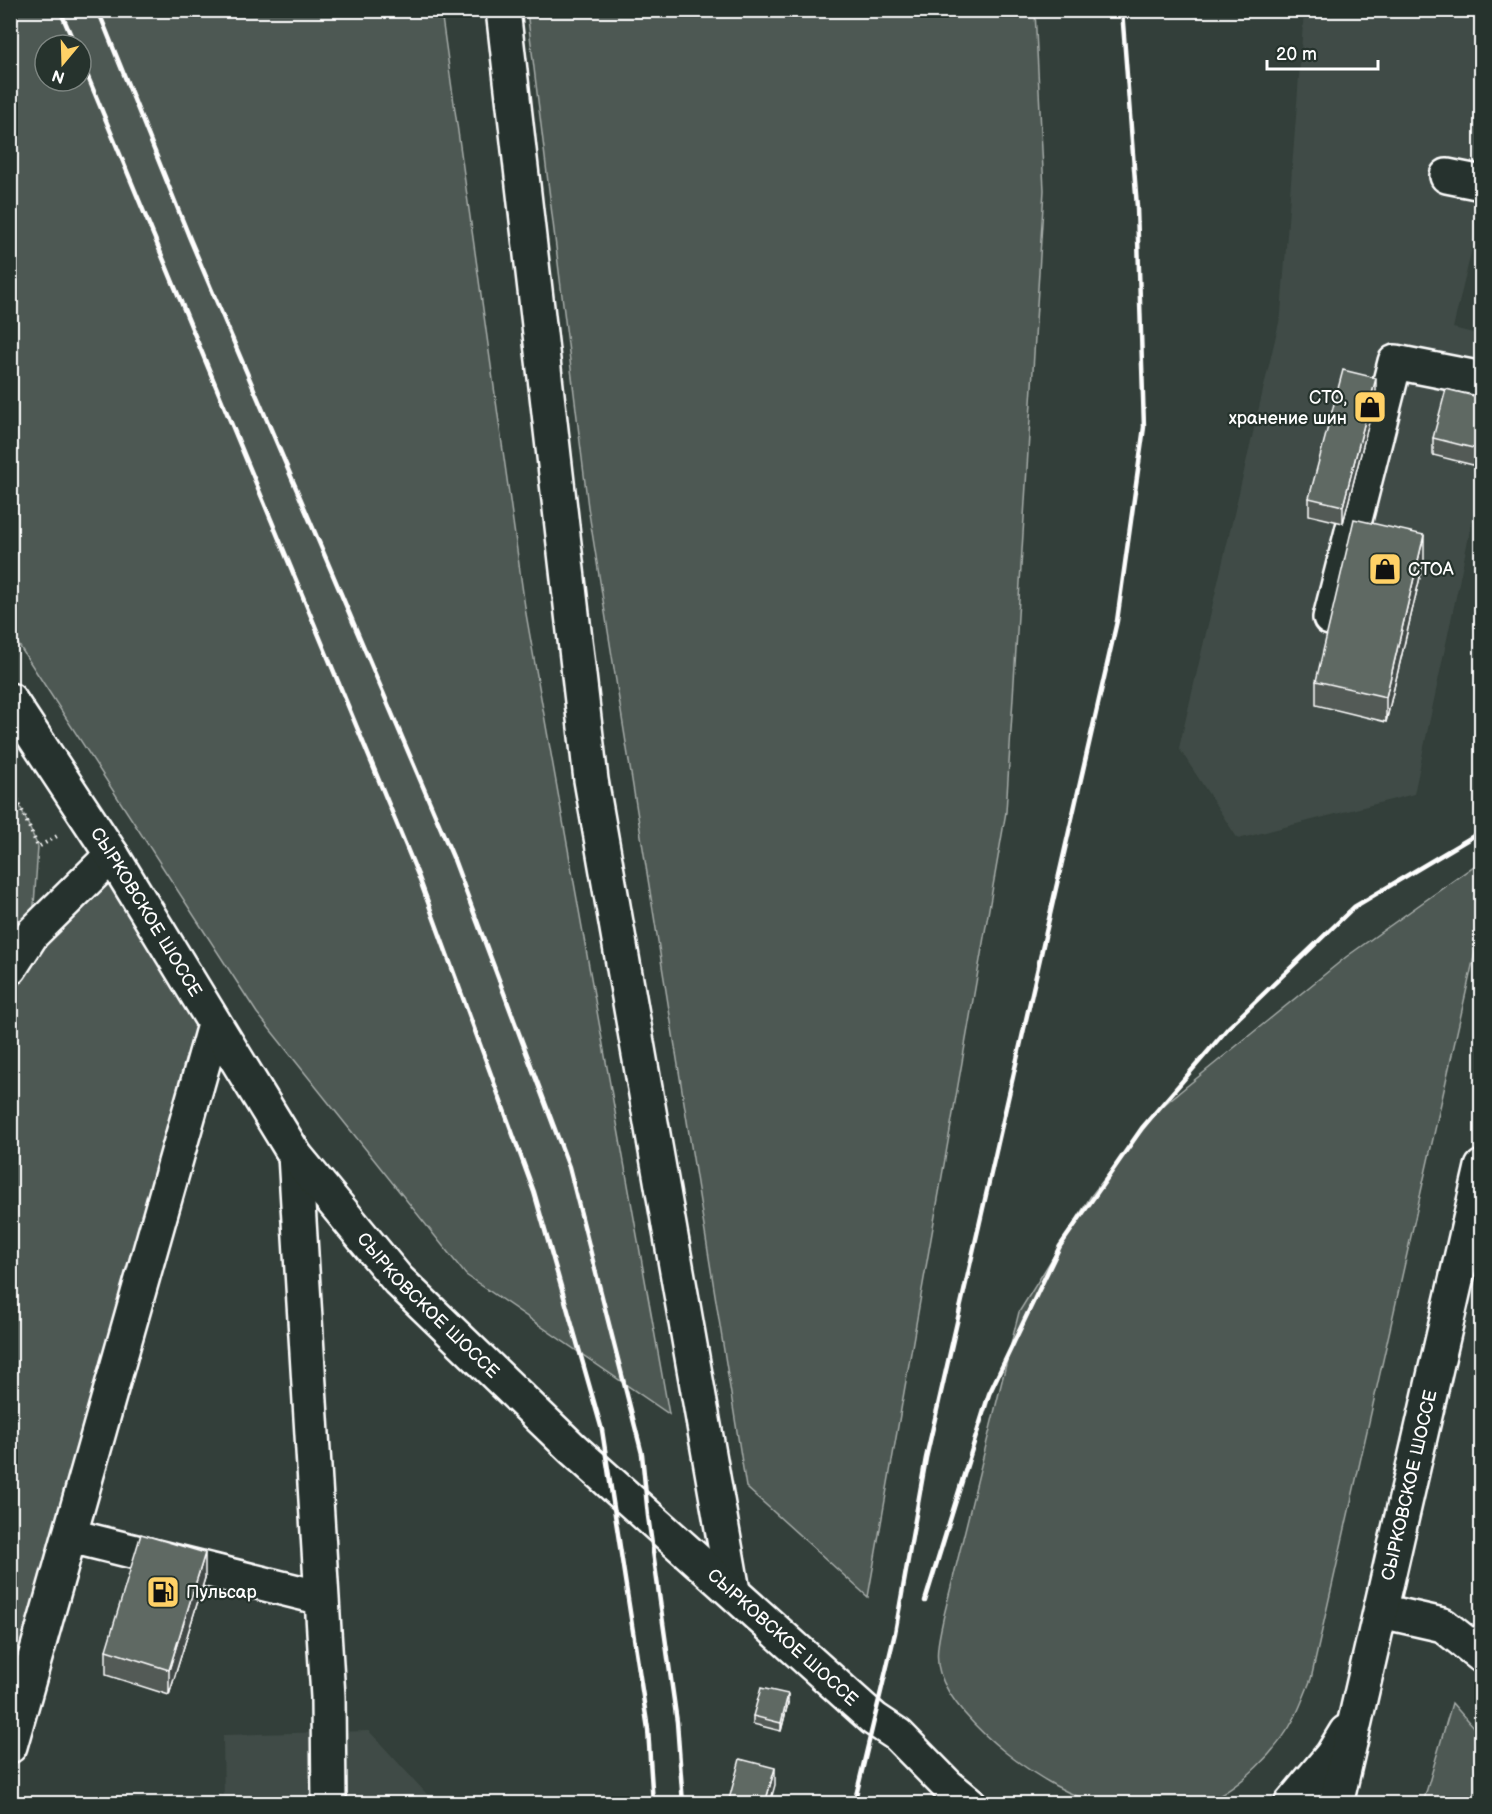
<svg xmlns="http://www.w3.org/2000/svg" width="1492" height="1814" viewBox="0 0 1492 1814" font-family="'Balsamiq Sans',sans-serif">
	<rect width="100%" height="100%" fill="#333f3a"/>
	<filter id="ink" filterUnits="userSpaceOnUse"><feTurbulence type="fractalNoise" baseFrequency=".0167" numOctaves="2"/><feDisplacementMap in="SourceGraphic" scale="12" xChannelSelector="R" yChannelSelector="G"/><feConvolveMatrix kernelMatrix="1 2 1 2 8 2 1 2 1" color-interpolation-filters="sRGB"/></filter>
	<g filter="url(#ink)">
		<!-- built -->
		<path fill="#404c47" d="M1304,11H1481V211L1453,328L1481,335V479L1414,794L1238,839L1179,748L1281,314Z
			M369,1731L435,1803H224L223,1735Z"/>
		<!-- green -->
		<path fill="#4d5853" stroke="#a6aca9" stroke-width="1.5" fill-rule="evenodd" d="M11,10L441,11L526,614L669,1414L466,1275L257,1013L11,633ZM45,45H81V81H45Z
			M527,11H1035L1044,190L1006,812L868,1597L746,1487L588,507Z
			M10,783L38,847L32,934L10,968Z
			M112,855L214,1025L11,1746V986L38,943Z
			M1481,861V926L1311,1679C1306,1691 1301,1705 1295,1717C1279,1749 1238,1791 1203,1803C1192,1807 1175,1804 1162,1804C1144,1804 1115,1807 1098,1803C1048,1792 956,1724 940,1673C934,1655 940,1634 944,1615L1019,1312L1091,1196L1160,1108L1346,957Z
			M1452,1703L1481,1736V1803H1423Z"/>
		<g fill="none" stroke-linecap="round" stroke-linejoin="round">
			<!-- minor casing -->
			<g stroke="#fff" stroke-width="38">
				<path id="minor" d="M503,10L591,780L733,1591
					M1447,176L1482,183
					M1330,618L1395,362L1482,379
					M10,968L32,934L112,855
					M295,1155L328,1697L329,1804
					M71,1536L322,1598
					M1381,1611L1443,1625L1482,1656
					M10,1746L214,1025"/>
			</g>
			<!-- major casing -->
			<g stroke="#fff" stroke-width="38">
				<g id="major">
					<path id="s1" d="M10,700L112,855L295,1155L398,1280L573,1449L874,1719L898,1735L948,1786L970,1804"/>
					<path d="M1291,1804L1332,1755L1346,1732"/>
					<path id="s2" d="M1336,1804L1482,1167"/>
				</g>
			</g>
			<!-- path -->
			<path stroke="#fff" stroke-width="4" stroke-dasharray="1.5 4.5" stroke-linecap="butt" d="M10,783L38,847L57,836"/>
			<!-- minor -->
			<use href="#minor" stroke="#26332d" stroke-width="33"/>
			<!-- major -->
			<use href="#major" stroke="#26332d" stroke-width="33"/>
			<!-- rail -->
			<path stroke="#fff" stroke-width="4.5" d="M60,10L75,45
				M98,10L190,239L453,857L569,1167L642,1454L648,1516L677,1722L683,1804
				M81,60L418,875L534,1192L602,1430L648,1729L653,1804
				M925,1601L989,1394L1060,1246L1142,1128L1229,1027L1354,907L1482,831
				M854,1804L895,1633L926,1458L1117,621L1144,427L1137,207L1122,10"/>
		</g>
		<!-- wall -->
		<path fill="#525a56" stroke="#fff" stroke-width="1.5" d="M1376,395L1343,523L1309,515V498Z
			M1482,398V448L1477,466L1433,455V438Z
			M1424,560L1386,722L1316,705V681Z
			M205,1578L169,1695L106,1675V1650Z
			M788,1703L781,1731L753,1724V1716Z"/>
		<!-- shaded-wall -->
		<path fill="#424a46" stroke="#fff" stroke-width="1.5" d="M1376,378V395L1343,523V506Z
			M1482,431V448L1477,466V449Z
			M1424,535V560L1386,722V697Z
			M205,1553V1578L169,1695V1670Z
			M788,1694V1703L781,1731V1723Z
			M775,1768V1785L770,1803H765Z"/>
		<!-- building -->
		<path fill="#5f6964" stroke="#fff" stroke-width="1.5" d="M1343,370L1376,378L1343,506L1309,498Z
			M1446,389L1482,398V431L1477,449L1433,438Z
			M1354,519L1424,535L1386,697L1316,681Z
			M141,1534L205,1553L169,1670L106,1650Z
			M761,1688L788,1694L781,1723L753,1716Z
			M740,1759L775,1768L765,1803H728Z"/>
	</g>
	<!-- icons -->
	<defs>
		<g id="shop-square" transform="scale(1.725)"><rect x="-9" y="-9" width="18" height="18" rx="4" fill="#ffd166" stroke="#26332d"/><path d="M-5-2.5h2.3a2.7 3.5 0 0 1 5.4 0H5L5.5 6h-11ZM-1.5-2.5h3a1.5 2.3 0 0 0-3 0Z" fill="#111"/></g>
		<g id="fuel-square" transform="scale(1.725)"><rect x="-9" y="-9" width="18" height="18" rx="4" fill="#ffd166" stroke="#26332d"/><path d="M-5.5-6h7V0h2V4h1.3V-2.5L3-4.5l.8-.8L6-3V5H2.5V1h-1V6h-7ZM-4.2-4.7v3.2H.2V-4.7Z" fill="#111"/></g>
	</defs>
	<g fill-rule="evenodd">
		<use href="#shop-square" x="1370" y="407"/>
		<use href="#shop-square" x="1385" y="569"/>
		<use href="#fuel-square" x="163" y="1592"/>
	</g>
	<g text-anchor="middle" stroke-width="4.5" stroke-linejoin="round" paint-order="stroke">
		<!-- poi labels -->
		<g font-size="18" fill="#fff" stroke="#26332d" text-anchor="start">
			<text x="1347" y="403" text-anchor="end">СТО,<tspan x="1347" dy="21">хранение шин</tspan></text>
			<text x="1408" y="575">СТОА</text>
			<text x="186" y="1598">Пульсар</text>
		</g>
		<!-- street labels -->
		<g font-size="18" fill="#fff" stroke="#26332d">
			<text dy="6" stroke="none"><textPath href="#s1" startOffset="252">СЫРКОВСКОЕ ШОССЕ</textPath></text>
			<text dy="6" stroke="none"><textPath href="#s1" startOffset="738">СЫРКОВСКОЕ ШОССЕ</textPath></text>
			<text dy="6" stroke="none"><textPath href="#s2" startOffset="327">СЫРКОВСКОЕ ШОССЕ</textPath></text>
			<text dy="6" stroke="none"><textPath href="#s1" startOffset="1224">СЫРКОВСКОЕ ШОССЕ</textPath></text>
		</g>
	</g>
	<!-- margin -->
	<rect width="1492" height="1814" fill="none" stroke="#26332d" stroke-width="36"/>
	<rect x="18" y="18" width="1456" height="1778" fill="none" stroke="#fff" stroke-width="2" filter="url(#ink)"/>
	<!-- north arrow -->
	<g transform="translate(63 63) rotate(199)"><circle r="28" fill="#26332d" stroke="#7d8581" stroke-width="1.5"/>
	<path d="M0-4.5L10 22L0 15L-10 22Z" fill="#ffd166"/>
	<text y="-9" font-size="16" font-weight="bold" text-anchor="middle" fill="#ffffff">N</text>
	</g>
	<!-- scale -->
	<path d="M1267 60v9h111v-9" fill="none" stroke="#ffffff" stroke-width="3"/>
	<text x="1276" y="60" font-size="18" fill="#ffffff" stroke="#26332d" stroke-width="4.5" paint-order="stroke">20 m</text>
</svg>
